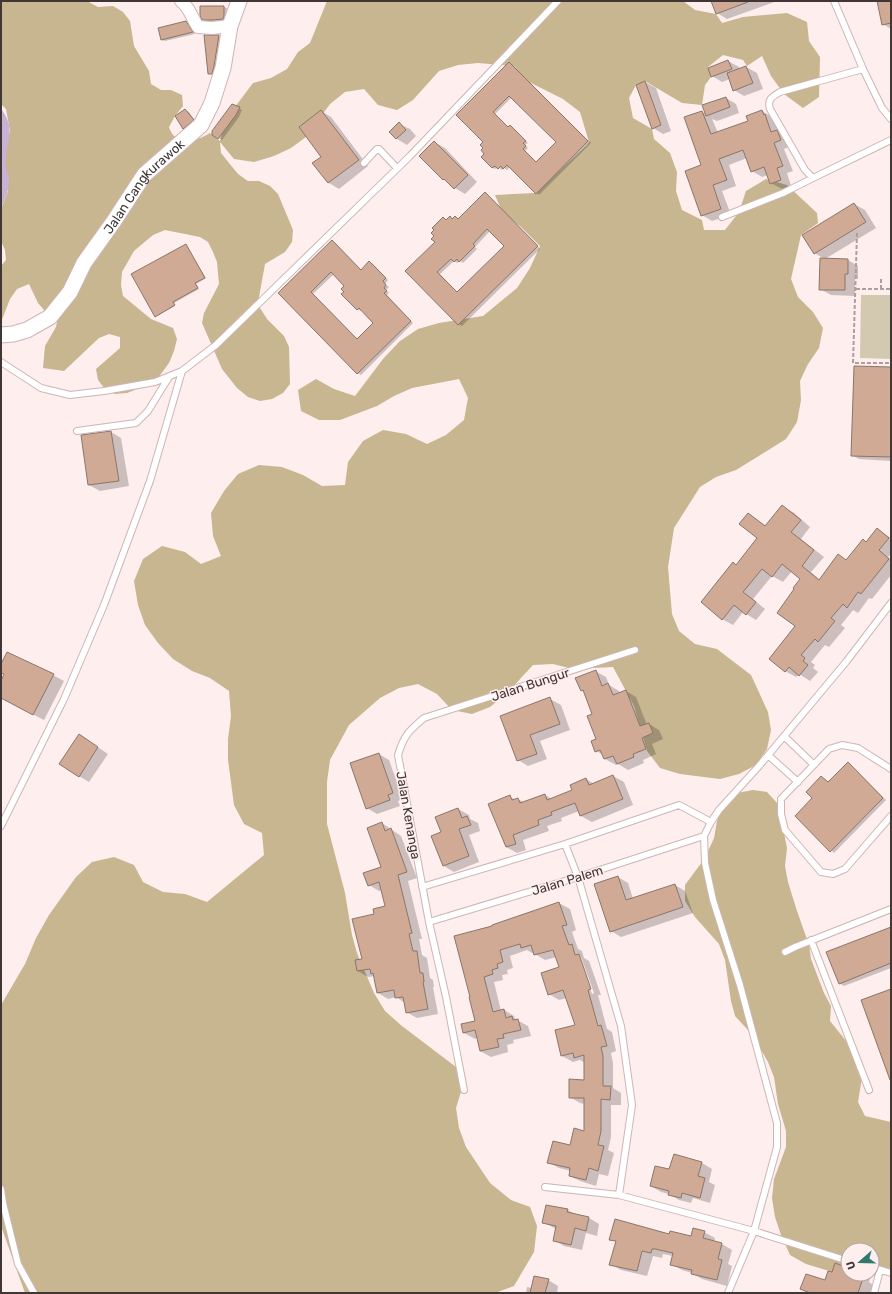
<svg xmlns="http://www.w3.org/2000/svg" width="892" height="1294" viewBox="0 0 892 1294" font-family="Rubik,sans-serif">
	<rect width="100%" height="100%" fill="#feeeed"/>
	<!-- green -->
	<path fill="#d3c8b0" d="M861,295H891V359L860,358Z"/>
	<!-- forest -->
	<path fill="#c7b690" d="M1,1H87L98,7L113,6L123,12L130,21L134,46L149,71L151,84L161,90H171L182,95L183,106L175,116L169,127C175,147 196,142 210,133L220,141L226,119L253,83L271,78L287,69L298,52L310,43L327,1H683L695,10L716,14L722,23L743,17L787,13L807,22L809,41L820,57L819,97L803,108L784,94L771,76L762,56L747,66L743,60L723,55L708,67L711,77L705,85L702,105L682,103L645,81L636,85L629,98L633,118L652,129L654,139L670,153L677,172L676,191L682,210L702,220L704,230H725L739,212L746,191L766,179L787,185L817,213L818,223L801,235L791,279L798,297L813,312L823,328L819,348L808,364L800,381L801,400L797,422L786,439L736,470L716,477L700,487L674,528L668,567L672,614L679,631L695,644L717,649L751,675L768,712L771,730L767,749L756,765L739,774L720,779L680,774L660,768L647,751L634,706L613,667L573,669L553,664L533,665L507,693L490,707L472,714L452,710L437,694L418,684L399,688L380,698L349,725L330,760L327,782V824L345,893L352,935L357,953L374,993L385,1011L402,1026L456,1067L463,1085L456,1108L459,1128L466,1147L490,1183L511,1200L530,1207L537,1226L534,1252L514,1286L495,1293H25L1,1226V1005L25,964L36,938L49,915L76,877L92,862L114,857L134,865L143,882L163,892L185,894L207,902L264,855L262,833L244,824L234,805L228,760V739L231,716L229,691L210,678L192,671L173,659L158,643L145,625L138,605L134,581L143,559L162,546L185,552L201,564L221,556L213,536L211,513L224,491L238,474L259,465L282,467L303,475L322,486L345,485L348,462L363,441L383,430L406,434L427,444L446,435L464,420L468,398L459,379L412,388L394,396L377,406L340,420H319L301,411L298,390L316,379L334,389L355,396L383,359L400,341L418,329L439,323L483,316L517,288L530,268L540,246L520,226L503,214L495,195L535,193L587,145L589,142L580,112L563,99L527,81L514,66L478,63L458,65L439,71L413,100L397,110L378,105L364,89L345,92L330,104L306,137L291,148L274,156L254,162L234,159L220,142L221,153L238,174L248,181H259L270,186L278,194L293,230L292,242L285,252L265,264L259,297L260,308L267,319L284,336L289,347L290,384L283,393L272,399L260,401L248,397L237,388L222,369L202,323L204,313L219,284L217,262L213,252L208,242L200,237L165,230L153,235L134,251L122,272L121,285L123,296L151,319L173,328L177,339L174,351L169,363L155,382L127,393L115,394L105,389L98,380L96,369L120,348V337L109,334L99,338L64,371L43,368L45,346L56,327L58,317H50L38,303L29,284L17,289L10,299L1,322V266L6,260L5,250L1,241V209L8,191L1,162L10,131L6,109L1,104Z
		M753,790L767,792L778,804L787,848L785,866L788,882L797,911L809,945L811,959L824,993L831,1006L830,1021L859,1057L863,1071L858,1102L865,1116L891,1122V1276L882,1267L872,1266V1250H848V1272L839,1274L806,1264L790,1255L781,1235L775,1217L772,1198L774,1179L786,1147V1131L778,1104L774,1077L768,1062L760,1048L748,1030L735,1016L731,1001L725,960L719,944L695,917L685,901V885L705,858L714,838L717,821L722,805L737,793Z"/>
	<!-- water -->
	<path fill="#c9b2d4" d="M1,109C18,130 4,145 6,167C6,171 9,175 9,179C10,189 4,200 1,209Z"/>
	<!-- shadow -->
	<path fill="#0003" fill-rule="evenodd" d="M710,1H777L727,19L717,13L712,2Z
		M878,1H891V29L883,24Z
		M224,7L227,8L226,21L216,22L206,21L203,19Z
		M186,22L189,24L195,34L165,41L162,40Z
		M205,36H219L221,37L214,74L209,73Z
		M728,61L739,67L740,70L746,67L757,73L763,89L744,96L734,90L730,79L722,82L712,76Z
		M509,63L591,143L539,195L510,167L507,170L504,168L502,170L498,167L496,169L493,168L483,157L486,154L484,142L457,115ZM512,97L557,142L537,163L525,151L528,148L525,145L528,143L513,128L510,126L509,128L495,114Z
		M645,82L656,88L671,131L663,134L653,128Z
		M726,98L736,104L739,113L717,121L712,119L718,133L749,122L762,111L772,117L775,122L779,133L787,137L791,146L784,149L793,171L787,173L791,186L782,189L771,183L768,175L762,177L752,171L747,158L729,165L736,186L722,191L731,215L712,221L702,215V112L707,114Z
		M239,108L242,110L239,117L222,140L213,134Z
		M186,110L189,112L196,122L187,130L184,128Z
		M321,111L331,117L368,166L339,189L329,183L314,163L323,157Z
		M399,124L410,129L416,136L407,145L397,139L391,132Z
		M434,142L445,148L477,182L465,194L455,188L450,183L444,179Z
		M485,193L488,195L540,249L462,326L458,324L407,271L436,242L443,218L447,221L450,218L453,220L456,217L459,219ZM490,231L505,246L458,293L440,274L454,261L457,263L460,261L463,263L477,249L475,247Z
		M854,204L865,210L876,228L825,259L814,253Z
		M332,242L361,270L370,262L373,264L388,280L385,284L389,287L386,290L389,293L387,295L413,323L361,375L357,373L280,293ZM334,274L345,286V292L357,309L361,311L362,310L374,323L358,340L313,294Z
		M186,245L206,278L196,284L199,289L174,303L175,306L157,316H155Z
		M848,260L858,266V279H855V296L831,295L820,289Z
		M891,368V461L859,459L852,455Z
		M111,432L121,438L129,486L100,491L89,485Z
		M782,507L793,512L810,527L801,539L824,557L811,572L820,580L847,561L866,543L877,529L891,538V554L888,557L891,559V575L872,599L869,598L858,613L853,610L841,625L845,628L829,647L825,645L811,662L815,665L813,668L818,672L810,681L799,674L796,677L785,671L797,626L801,578L792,571L783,582L772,576L753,599L765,609L756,620L743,612L733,625L722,619L737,565L758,538L749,514L766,526Z
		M1,666L53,675L64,681L44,720L1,698V683L5,675L1,672Z
		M595,671L606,677L609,685L619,691L620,693L626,691L636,697L647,725L649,724L659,730L663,739L652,744L656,754L643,760L644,763L628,770L618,764L616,765L605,759L604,755L596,751L597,739L593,714L585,692L582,690Z
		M550,699L561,705L570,730L540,741L547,759L528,766L518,760L502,717Z
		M90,742L108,754L89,782L79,776Z
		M379,754L389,760L403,799L398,801L400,806L377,814L367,808Z
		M851,765L886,800L834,853L796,816L814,798L821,777L829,783Z
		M613,776L624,782L633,805L592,822L581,816L579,811L561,818L562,821L547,826L549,831L523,840L526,850L517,853L506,847L510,797L516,800L518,799L525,803L545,795L552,799L573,791L586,779L594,784Z
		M458,809L469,815L470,819L478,823L480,831L469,835L479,862L454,872L444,866L442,833Z
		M382,823L401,836L417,878L408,881L422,939H419L422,955L427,958L430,978L433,980L434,987H433L438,1014L417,1018L406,1012L405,1003L396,997L388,999L378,993L375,976L368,977L358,971L363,959L376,914L386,907L382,890L379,891L369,885L382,868Z
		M618,877L628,883L633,899L675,885L685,891L693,913L621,937L611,931Z
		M559,903L570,909L576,930L572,932L578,949L582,951L584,958L589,961L601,995H598L607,1029L612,1032L616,1051L611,1053L613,1063V1088L621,1093V1105H611V1137L608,1150L614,1153L608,1176L599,1174L596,1186L580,1181L570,1176L571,1171L559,1168L548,1162L570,1146L585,1132V1104L580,1103L570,1097L585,1081V1063L580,1060L573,1062L562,1056L576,1026L567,998L559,1000L549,994L560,968L557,957L545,960L535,954L534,953H532L527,950L510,956L513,968L507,970L508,974L502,975L503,980L494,982L501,1011L504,1010L514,1016L515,1019L528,1026L531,1036L513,1040L514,1043L507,1045L508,1052L491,1057L480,1051L477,1038L475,1039L464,1033L462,1025L476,1022L470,998L493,927ZM579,957H581L594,993L592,994Z
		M891,928V968L844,986L839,983Z
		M674,1155L702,1163L712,1169L709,1182L715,1185L710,1203L693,1198L691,1203L679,1200L669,1194L661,1192L651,1186L670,1171Z
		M547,1206L568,1210L576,1215L589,1218L599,1224L597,1236L586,1233L582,1250L564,1246L554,1240L556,1229L543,1222Z
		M704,1232L715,1238L714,1242L722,1244L732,1250L728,1264L732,1266L727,1286L702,1279L692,1273L682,1270L671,1264L673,1256L663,1254L662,1258L653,1256L647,1276L621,1270L611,1264L616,1242L611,1239L670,1235L691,1237Z
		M848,1269V1274H862L870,1279L869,1282L873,1285L870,1293H808L802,1289L825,1282L832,1274Z
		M548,1280L558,1286L557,1293H526L527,1287L532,1288Z"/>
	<!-- building -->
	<path fill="#d0aa94" stroke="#89766b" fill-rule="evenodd" d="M711,1H748V2L716,14Z
		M877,1H891V23L882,25Z
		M200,6H224V16L223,19L212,20H202L200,15Z
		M186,21L193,32L161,40L158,28Z
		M204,35H219L214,66L212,74H208Z
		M728,60L732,69L711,77L708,68Z
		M509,62L588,141L536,194L507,165L503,169L501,166L498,169L495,166L492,168L481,157L484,154L481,150L483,148L480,145L483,142L456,115ZM509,96L556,142L536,162L523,149L526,146L523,143L526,141L510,125L508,127L493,112Z
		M746,66L753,83L733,91L727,73Z
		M645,81L661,125L652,129L636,85Z
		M726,97L730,107L706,116L702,105Z
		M232,104L240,107L236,115L218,139L212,135V131Z
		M185,109L194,120L183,129L175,116Z
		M321,110L359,160L328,183L312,163L321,157L299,127Z
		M762,110L764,115L765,114L771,132L777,130L781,140L774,143L783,166L777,168L781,180L770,184L764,167L751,172L743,150L719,159L727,180L713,185L721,209L701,216L685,171L701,165L684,117L702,111L711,134L748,121L746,116Z
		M399,122L406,130L396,139L389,132Z
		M434,141L468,175L454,189L444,179L443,180L419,156Z
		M485,192L538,246L458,325L405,271L435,242L431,239L434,236L431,233L434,230L432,228L443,217L446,220L450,216L452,219L455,216L458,219ZM487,229L504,246L457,292L437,272L451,259L454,262L457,259L459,262L475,246L473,244Z
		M854,203L866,222L814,254L802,235Z
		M332,240L361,270L369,261L386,278L383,281L386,285L384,288L387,291L384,293L411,321L357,374L278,293ZM331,272L344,286L341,289L344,292L341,294L357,310L359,308L373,323L357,339L311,292Z
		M186,244L205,278L195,283L198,288L173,302L175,305L155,317L131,274Z
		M820,258L848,259V274H845V290H819Z
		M854,366L891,367V457L851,456Z
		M111,431L119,481L88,485L81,435Z
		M782,505L801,520L791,532L814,550L802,566L819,580L838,554L846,560L863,539L866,542L877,528L889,538L879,550L889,559L861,594L858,592L847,608L843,604L831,618L835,621L818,642L815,639L801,655L805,658L803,661L808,665L799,676L789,667L785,672L769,659L795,626L777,613L794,589L793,588L800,579L782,564L772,577L762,569L743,592L756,602L746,615L734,605L722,620L701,602L733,562L736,565L757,538L739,524L748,513L765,526Z
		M7,652L54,674L33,715L1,698V681L4,674L1,673V664Z
		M596,670L602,686L608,683L613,695L626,690L640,726L649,723L653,733L642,738L646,749L633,754L634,757L617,764L613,756L604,759L600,750L595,752L591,741L596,739L587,716L592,714L583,690L581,691L575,678Z
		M550,697L560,724L530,735L537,754L517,761L500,716Z
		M79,734L98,747L79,777L59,764Z
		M379,753L393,793L388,795L390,800L366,809L350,763Z
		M848,762L883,798L830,852L795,816L812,798L806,792L821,776L828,782Z
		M613,775L623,799L580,816L575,803L551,812L552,815L538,820L539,825L513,835L516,844L506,847L488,804L510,795L512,800L518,798L520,803L545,794L547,800L572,790L570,785L586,778L589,785Z
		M458,808L462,818L467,816L471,825L459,829L469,856L443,866L431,836L441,832L435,817Z
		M382,822L385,831L391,828L407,872L398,875L412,933L409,934L413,951H417L420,973H423L424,982H423L428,1009L406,1013L403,997L395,998L394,990L377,993L373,973L371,974L370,969L357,971L355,960L362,959L352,919L374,914L373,909L385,906L379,882L368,886L363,873L381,867L367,828Z
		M618,876L626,900L675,884L683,907L610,932L594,884Z
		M559,902L567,925L562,926L569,945L572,944L575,955L579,954L591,989L588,990L598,1026L601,1025L607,1046L601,1047L603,1056V1086H611L610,1100L601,1099V1131L598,1145L604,1146L598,1171L589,1168L586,1180L569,1176L570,1168L547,1163L553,1141L570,1145L574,1128L584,1131V1098H569V1079L584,1080V1055L574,1058L573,1053L561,1056L555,1030L575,1025L563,990L548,995L541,973L559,967L553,950L534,955L531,945L521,948L520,944L500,950L503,962L497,964L498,968L492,970L493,974L484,977L493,1012L504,1009L506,1018L512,1016L513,1020L518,1019L521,1030L503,1034L504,1038L497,1039L499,1047L480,1051L475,1030L463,1033L461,1024L475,1021L469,997H470L454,936L492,926V925Z
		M891,927V963L839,984L826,952Z
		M891,989V1080H890L861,1000Z
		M674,1154L702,1162L698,1176L705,1178L700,1198L682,1193L681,1198L668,1195L669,1191L650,1186L655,1166L669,1169Z
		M546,1205L568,1209L567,1212L589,1217L586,1231L575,1228L571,1245L553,1241L556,1226L542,1223Z
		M615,1219L669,1234L670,1231L691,1236L693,1228L705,1231L703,1238L722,1243L718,1259L722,1260L717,1280L691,1274L692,1270L670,1265L673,1253L655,1249H652L651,1253L642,1251L637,1271L609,1265L616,1241L609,1240Z
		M835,1263L848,1268V1274H860L859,1276L863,1278L858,1293H810L800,1289L806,1274L825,1280L828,1271L832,1272Z
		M534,1276L549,1279L545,1293H530Z"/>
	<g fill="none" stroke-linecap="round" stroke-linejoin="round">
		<!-- service casing -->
		<g stroke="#ceb5b4" stroke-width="8">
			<path id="service" d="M834,1L863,69L882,108L891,119
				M863,69L780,92C772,97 767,99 770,109L805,170L813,178L891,140
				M364,163L377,149H379L397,168
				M722,217L783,193L813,178
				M1,362L41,388L70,395L104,391L155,382L182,371L216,345L409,157L558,1
				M77,431L136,423L148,411L169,377
				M784,736L814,765
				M768,755L798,782
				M891,769L858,748L842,745L829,749L781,799V814L785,830L821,872L833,874L845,869L891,816
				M1,826L64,699L104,605L150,481L182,371
				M565,844L578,877L621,1026L632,1105L619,1195L754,1231L848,1261
				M422,887L565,844L679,805L711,822
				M429,922L578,877L704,836
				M811,940L869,1090
				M785,952L795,947L891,909
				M464,1090L446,997L429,922L398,755C404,735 409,731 424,718L635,650
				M545,1187L619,1195
				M1,1189L3,1203L18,1264L34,1293
				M872,1267L891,1273
				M728,1293L754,1231L777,1147V1123L740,985L713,900L705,863L704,836L711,822L719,810L759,766L846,662L891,603
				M874,1293L880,1270"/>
		</g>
		<!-- minor casing -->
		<g stroke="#ceb5b4" stroke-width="14">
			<path id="minor" d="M181,1C191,9 191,17 198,27L212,28L230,26"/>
		</g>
		<!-- tertiary casing -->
		<g stroke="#ceb5b4" stroke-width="17">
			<g id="tertiary">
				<path id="s1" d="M1,335L13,334L27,330L50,317L70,292L84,263L114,221L144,175L201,125L212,103L217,87L223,68L230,26L239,1"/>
			</g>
		</g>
		<!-- path -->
		<path stroke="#ac9f9e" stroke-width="2" stroke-dasharray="4 2" stroke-linecap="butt" d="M857,233L853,363H891
			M856,289H891
			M881,289V278"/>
		<!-- service -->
		<use href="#service" stroke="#fff" stroke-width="6"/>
		<!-- minor -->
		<use href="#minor" stroke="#fff" stroke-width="12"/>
		<!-- tertiary -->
		<use href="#tertiary" stroke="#fff" stroke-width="15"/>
	</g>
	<g text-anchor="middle" stroke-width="3" stroke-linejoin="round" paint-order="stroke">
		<!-- street labels -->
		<g font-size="13" fill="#403636" stroke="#feeeed">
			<text dy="5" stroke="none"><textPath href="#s1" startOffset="215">Jalan Cangkurawok</textPath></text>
			<text transform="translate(530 684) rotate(-18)" y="5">Jalan Bungur</text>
			<text transform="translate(409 815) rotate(80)" y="5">Jalan Kenanga</text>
			<text transform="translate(567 880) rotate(-17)" y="5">Jalan Palem</text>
		</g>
	</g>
	<!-- border -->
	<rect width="892" height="1294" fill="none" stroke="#403636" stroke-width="4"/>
	<!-- north arrow -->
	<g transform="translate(860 1262) rotate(250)"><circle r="19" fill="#feeeed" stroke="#b2a4a4"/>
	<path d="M0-3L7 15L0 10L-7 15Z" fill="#32786f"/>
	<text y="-6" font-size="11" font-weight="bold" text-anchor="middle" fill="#403636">U</text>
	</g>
</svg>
